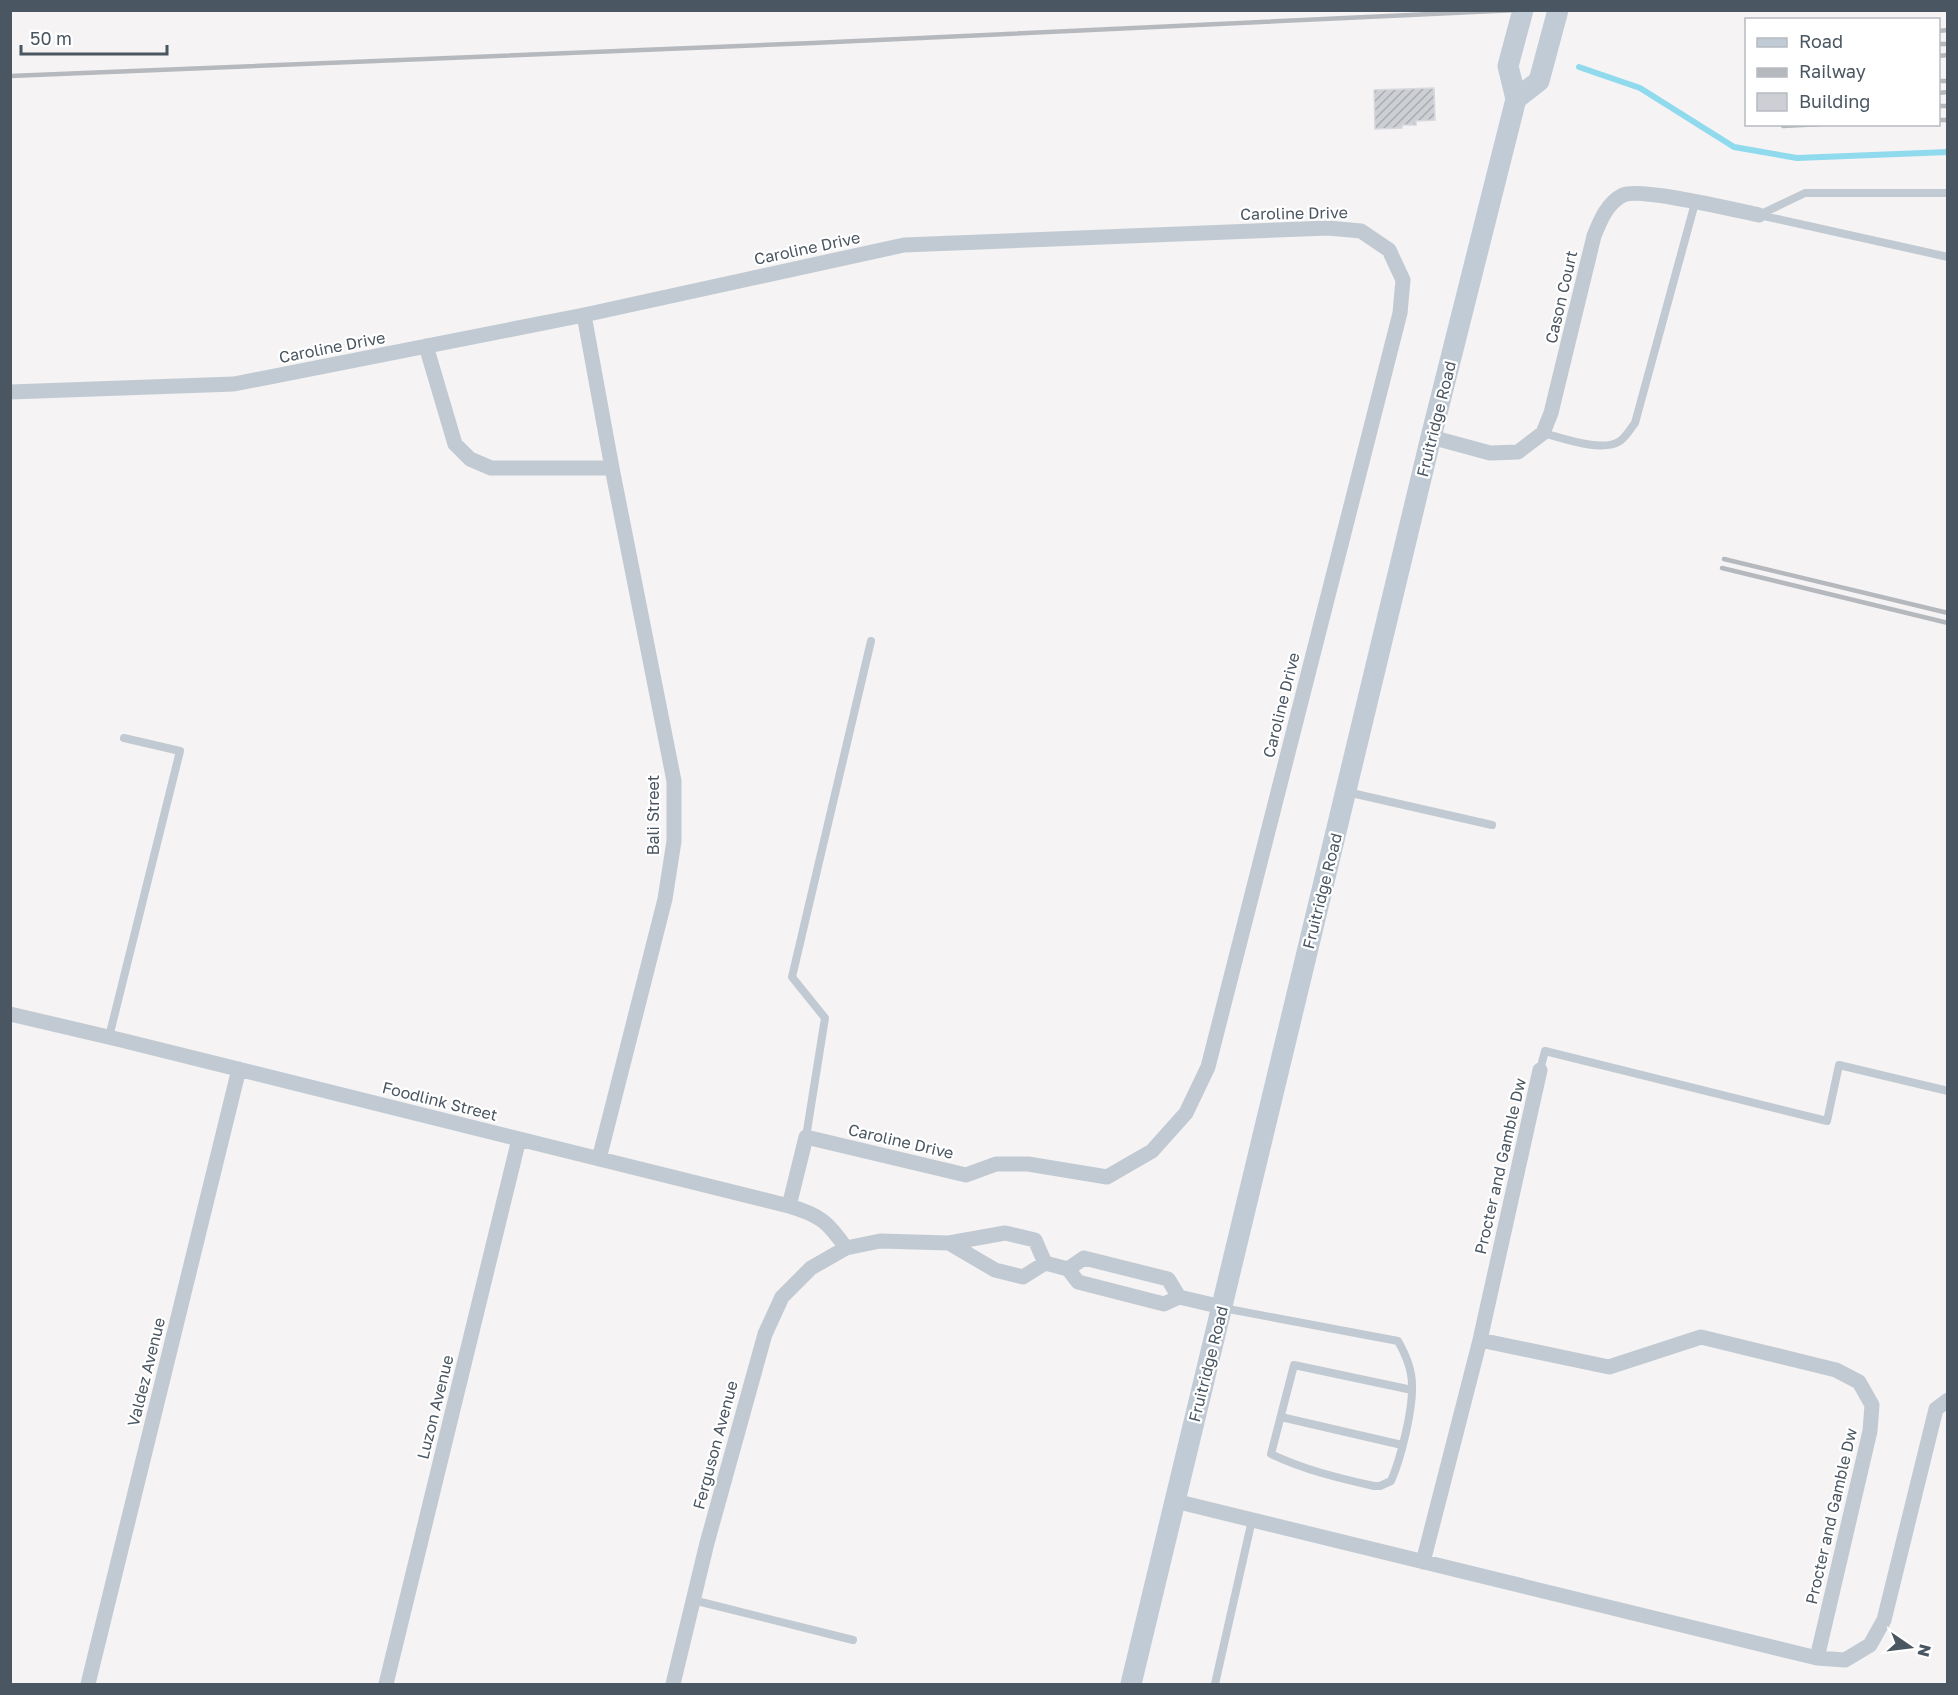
<svg xmlns="http://www.w3.org/2000/svg" width="1958" height="1695" viewBox="0 0 1958 1695" font-family="'Golos Text',sans-serif">
	<defs>
		<pattern id="building-hatch" width="6" height="6" patternUnits="userSpaceOnUse" patternTransform="scale(1.5)"><rect width="6" height="6" fill="#cdcfd5"/><path d="M-1 1l2-2M0 6l6-6M5 7l2-2" fill="none" stroke="#a8abb0"/></pattern>
	</defs>
	<rect width="100%" height="100%" fill="#f5f3f3"/>
	<g fill="none" stroke-linecap="round" stroke-linejoin="round">
		<!-- stream -->
		<path stroke="#90daee" stroke-width="6" d="M1579,67L1640,88L1734,147L1797,158L1948,152"/>
	</g>
	<!-- building -->
	<path fill="url(#building-hatch)" stroke="#d7d9de" stroke-width="1.5" d="M1434,88L1435,120L1416,121V125H1402V128L1375,129L1374,90Z"/>
	<g fill="none" stroke-linecap="round" stroke-linejoin="round">
		<!-- lane -->
		<path stroke="#c1cad2" stroke-width="8" d="M1948,193H1805L1759,215L1948,257
			M1543,433C1562,438 1602,453 1620,441C1626,437 1631,428 1635,423L1695,203
			M1347,792L1492,825
			M109,1037L180,751L124,738
			M1540,1070L1545,1051L1827,1121L1839,1065L1948,1091
			M806,1137L825,1018L792,977L871,641
			M1223,1308L1398,1341C1406,1355 1412,1369 1412,1385C1413,1410 1401,1458 1391,1481L1380,1486H1374C1338,1478 1305,1470 1271,1454L1294,1365L1412,1390
			M1281,1417L1402,1445
			M693,1600L853,1640
			M1215,1684L1252,1520"/>
		<!-- street -->
		<path stroke="#c1cad2" stroke-width="15" d="M584,315L612,468L674,781V841L665,899L599,1159
			M426,346L455,444L470,459L491,468H612
			M10,392L234,384L584,315L904,245L1328,228L1361,231L1389,250L1403,280L1400,313L1208,1067L1186,1113L1152,1151L1107,1177L1028,1164H996L966,1175L806,1137L789,1206
			M1431,437L1490,453L1518,452L1543,433L1551,413L1594,236C1600,221 1607,203 1623,195C1640,187 1735,210 1759,215
			M10,1014L121,1040L789,1206C820,1215 828,1222 846,1248
			M949,1243L995,1270L1023,1277L1045,1263L1068,1269
			M1068,1269L1084,1258L1168,1279L1179,1297L1222,1307
			M1068,1269L1078,1282L1164,1304L1179,1297
			M1480,1340L1609,1367L1701,1337L1836,1370L1859,1382L1872,1405L1870,1431L1817,1658
			M1175,1501L1817,1658L1845,1660L1870,1645L1884,1620L1936,1409L1948,1400
			M1423,1562L1480,1340L1540,1070
			M88,1684L239,1069
			M386,1684L519,1139
			M673,1684L707,1543L765,1334L782,1297L811,1268L846,1248L880,1241L949,1243L1005,1233L1035,1240L1045,1263"/>
		<!-- secondary -->
		<path stroke="#c1cbd6" stroke-width="21" d="M1516,99L1539,81L1558,10
			M1131,1684L1431,437L1516,99L1508,66L1523,10"/>
		<!-- rail -->
		<path stroke="#b5b8bd" stroke-width="4.5" d="M1938,31L1948,30
			M1938,44H1948
			M1938,56L1948,55
			M10,76L813,43L1517,10
			M1938,81H1948
			M1938,93L1948,92
			M1938,106H1948
			M1938,120H1948
			M1783,126L1822,124
			M1724,559L1948,613
			M1722,568L1948,623"/>
	</g>
	<g text-anchor="middle" stroke-width="4.5" stroke-linejoin="round" paint-order="stroke">
		<!-- street labels -->
		<g font-size="16" fill="#4a5661" stroke="#fff">
			<text transform="translate(1294 213) rotate(-1)" y="6">Caroline Drive</text>
			<text transform="translate(807 248) rotate(-12)" y="6">Caroline Drive</text>
			<text transform="translate(1561 297) rotate(-77)" y="6">Cason Court</text>
			<text transform="translate(332 347) rotate(-11)" y="6">Caroline Drive</text>
			<text transform="translate(1436 419) rotate(-76)" y="6">Fruitridge Road</text>
			<text transform="translate(1281 705) rotate(-76)" y="6">Caroline Drive</text>
			<text transform="translate(653 815) rotate(-90)" y="6">Bali Street</text>
			<text transform="translate(1322 891) rotate(-76)" y="6">Fruitridge Road</text>
			<text transform="translate(440 1101) rotate(14)" y="6">Foodlink Street</text>
			<text transform="translate(901 1141) rotate(13)" y="6">Caroline Drive</text>
			<text transform="translate(1500 1166) rotate(-77)" y="6">Procter and Gamble Dw</text>
			<text transform="translate(1208 1364) rotate(-76)" y="6">Fruitridge Road</text>
			<text transform="translate(146 1372) rotate(-76)" y="6">Valdez Avenue</text>
			<text transform="translate(435 1407) rotate(-76)" y="6">Luzon Avenue</text>
			<text transform="translate(715 1445) rotate(-75)" y="6">Ferguson Avenue</text>
			<text transform="translate(1831 1516) rotate(-77)" y="6">Procter and Gamble Dw</text>
		</g>
	</g>
	<!-- border -->
	<rect width="1958" height="1695" fill="none" stroke="#4a5661" stroke-width="24"/>
	<!-- legend -->
	<rect x="1745" y="18" width="195" height="108" fill="#ffffff" stroke="#b7bbc0" stroke-width="1.5"/>
	<rect x="1757" y="38" width="30" height="9" fill="#c1cbd6" stroke="#b7bbc0" stroke-width="1.5"/>
	<text x="1799" y="48" font-size="18" fill="#4a5661">Road</text>
	<rect x="1757" y="68" width="30" height="9" fill="#b5b8bd" stroke="#b7bbc0" stroke-width="1.5"/>
	<text x="1799" y="78" font-size="18" fill="#4a5661">Railway</text>
	<rect x="1757" y="93" width="30" height="18" fill="#cdcfd5" stroke="#b7bbc0" stroke-width="1.5"/>
	<text x="1799" y="108" font-size="18" fill="#4a5661">Building</text>
	<!-- north arrow -->
	<g transform="translate(1910 1647) rotate(104)" stroke="#ffffff" stroke-width="4.5" paint-order="stroke">
	<path d="M0-4.5L10 22L0 15L-10 22Z" fill="#4a5661"/>
	<text y="-9" font-size="16" font-weight="bold" text-anchor="middle" fill="#4a5661">N</text>
	</g>
	<!-- scale -->
	<path d="M21 45v9h146v-9" fill="none" stroke="#4a5661" stroke-width="3"/>
	<text x="30" y="45" font-size="18" fill="#4a5661" stroke="#ffffff" stroke-width="4.5" paint-order="stroke">50 m</text>
</svg>
